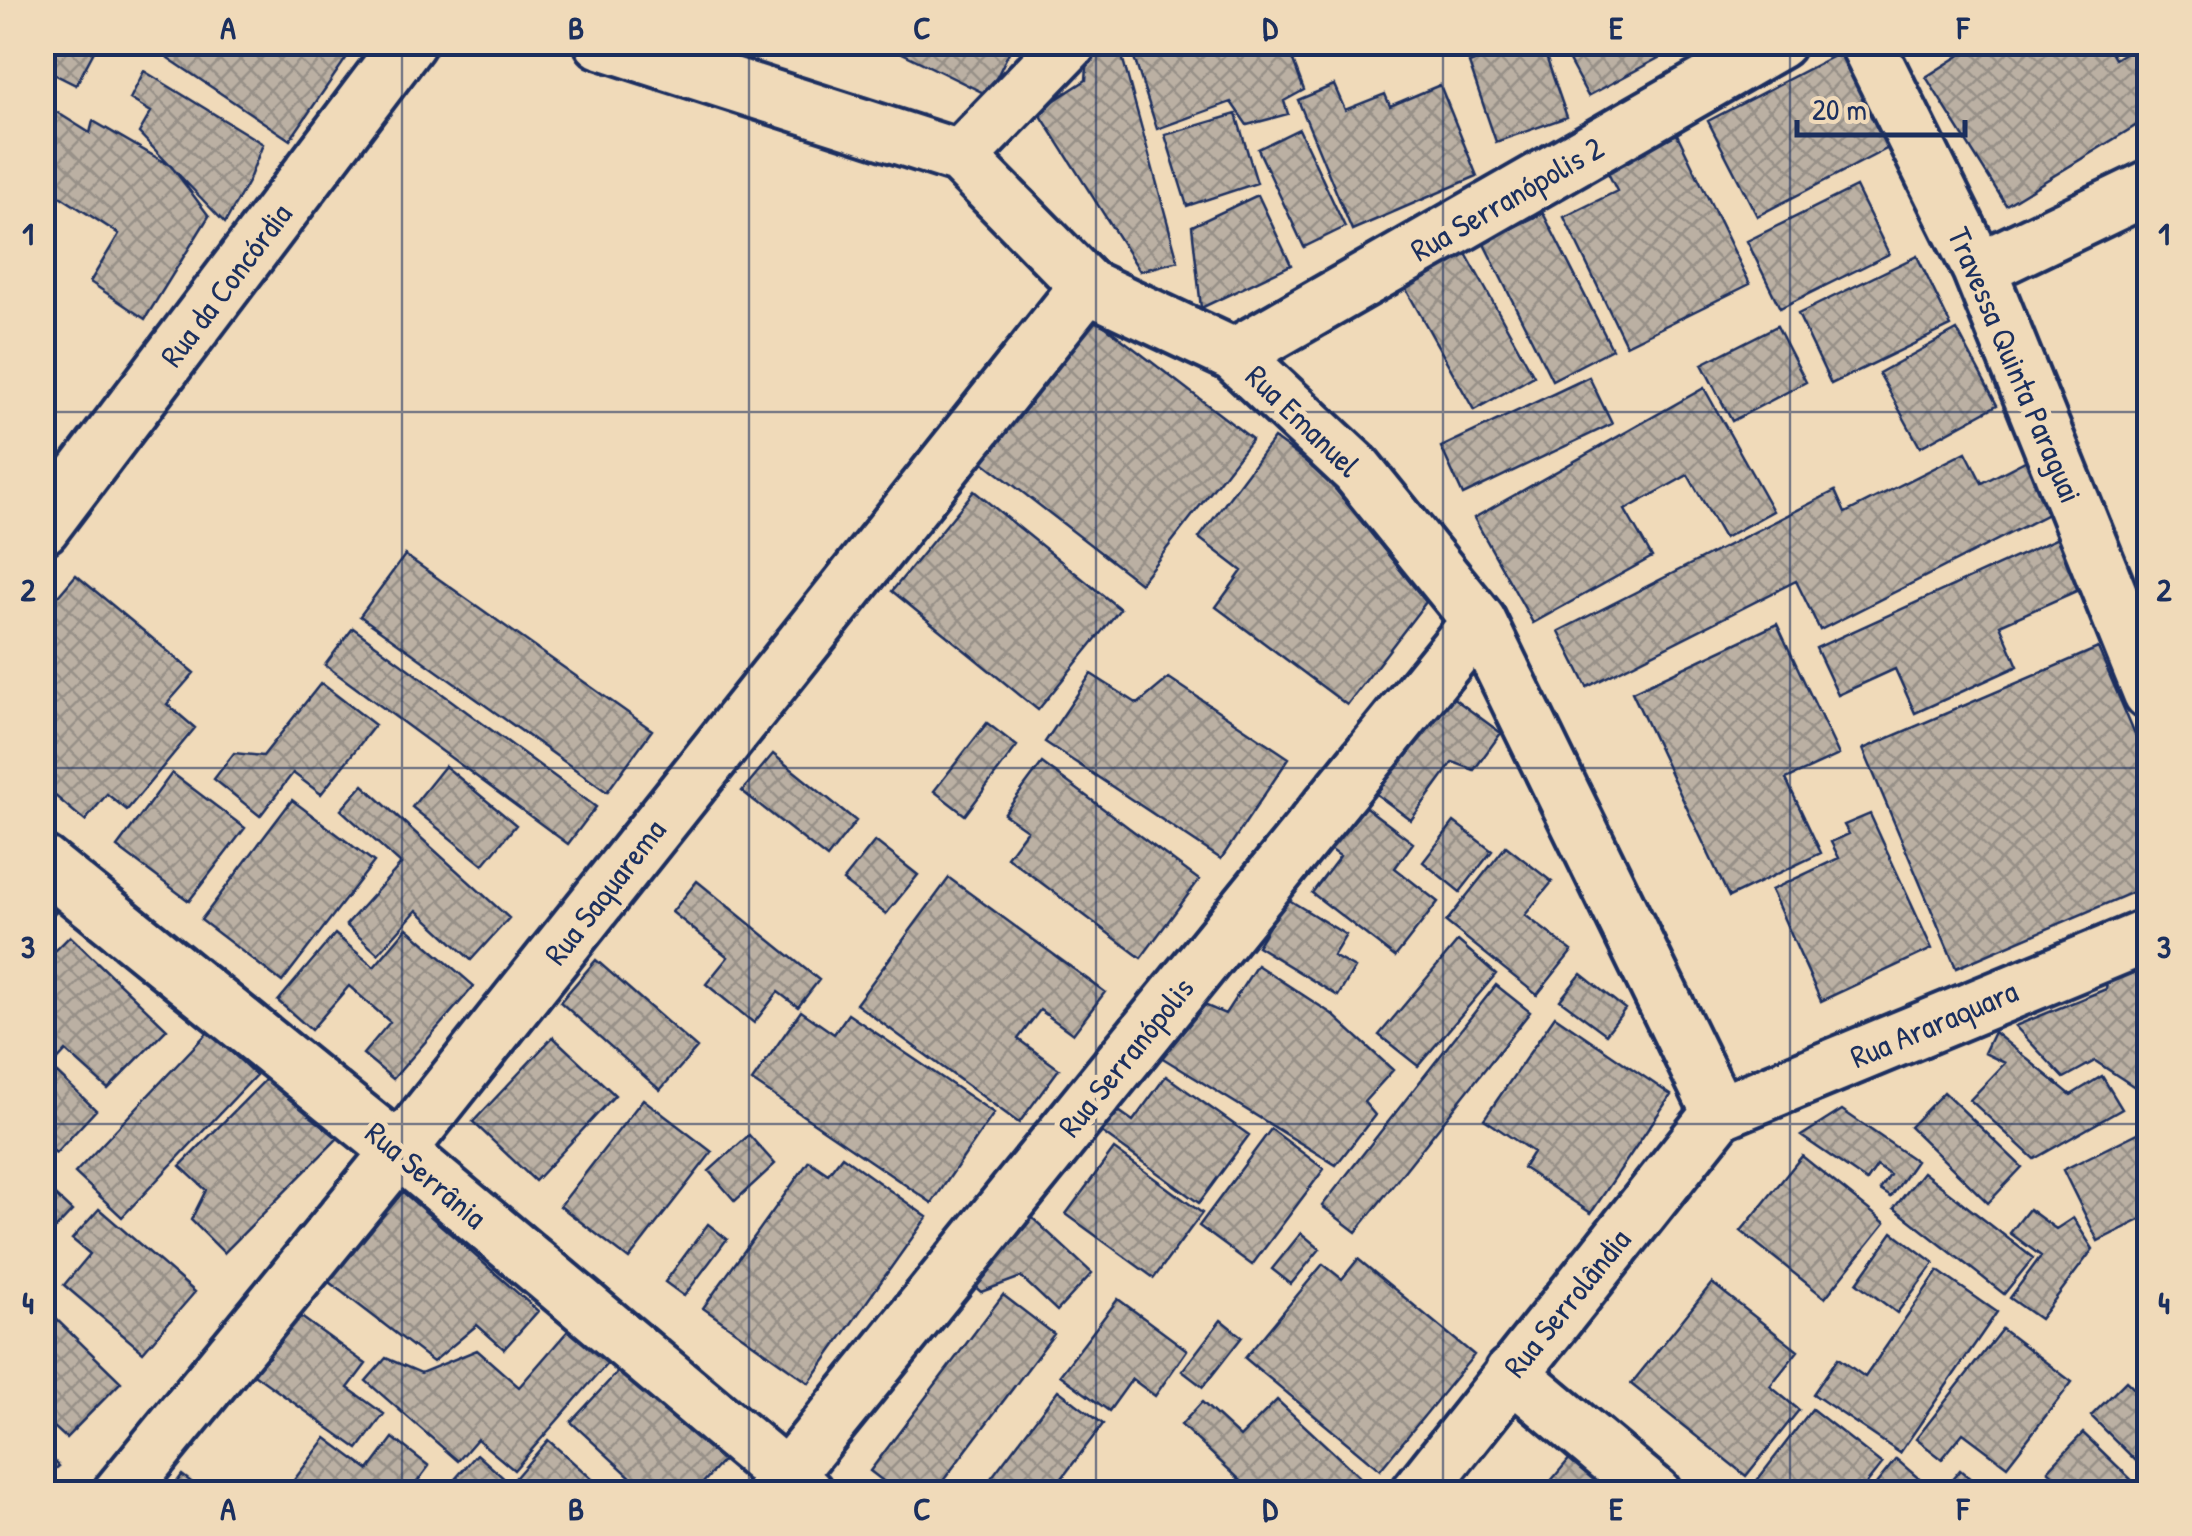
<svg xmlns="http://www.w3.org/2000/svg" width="2192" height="1536" viewBox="0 0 2192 1536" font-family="'Patrick Hand',sans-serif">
	<defs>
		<pattern id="building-cross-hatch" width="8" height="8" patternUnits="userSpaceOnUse" patternTransform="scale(2.5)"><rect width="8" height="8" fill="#bbb0a3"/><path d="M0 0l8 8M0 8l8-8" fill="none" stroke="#979088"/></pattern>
	</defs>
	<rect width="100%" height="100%" fill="#f0dab9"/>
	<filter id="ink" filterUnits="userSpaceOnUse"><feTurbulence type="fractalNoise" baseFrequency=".01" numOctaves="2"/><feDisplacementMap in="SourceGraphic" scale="20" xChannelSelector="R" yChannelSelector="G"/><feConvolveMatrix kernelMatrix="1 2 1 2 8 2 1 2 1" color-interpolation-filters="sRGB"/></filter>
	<g filter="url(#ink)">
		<!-- building -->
		<path fill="url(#building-cross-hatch)" stroke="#1b2f5e" stroke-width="2.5" d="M42,42H99L76,85L42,68Z
			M178,42H354L356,44L290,140L168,58Z
			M895,42H1014L988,95L892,48Z
			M1129,42H1315V45L1290,53L1304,90L1284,101L1288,114L1247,125L1231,102L1157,129Z
			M1412,42H1450L1417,53Z
			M1526,42H1541L1567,117L1496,142L1469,63Z
			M1580,42H1676L1677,48L1588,96L1568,59L1584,50Z
			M1981,42H2105L2115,59L2142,42H2150V117L2006,205L1926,77Z
			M1119,45L1178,261L1140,271L1038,111L1086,80L1088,53Z
			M1849,48L1898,143L1757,216L1708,121Z
			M144,71L263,144L248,182L225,223L139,133L151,112L130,99Z
			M1334,85L1345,110L1385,94L1390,106L1440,85L1477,176L1352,230L1298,100Z
			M50,108L90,133L93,121L171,166L209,216L145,319L90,282L119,234L58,195L50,208L42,202V122Z
			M1236,114L1257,183L1187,206L1165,135Z
			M1299,129L1345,227L1304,247L1258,149Z
			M1677,134L1750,284L1626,345L1564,217L1617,191L1606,169Z
			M1856,187L1889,254L1780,308L1747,241Z
			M1258,195L1291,265L1201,308L1192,226Z
			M1543,213L1612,349L1552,380L1483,242Z
			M1464,250L1534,376L1474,410L1403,284Z
			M1917,256L1951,326L1831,384L1798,314Z
			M1093,317L1252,439L1140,583L982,461Z
			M1777,326L1806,382L1732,421L1702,364Z
			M1957,330L1997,405L1920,447L1879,373Z
			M1589,377L1612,424L1463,495L1441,447Z
			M1704,388L1773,511L1724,538L1688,475L1625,510L1652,557L1533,623L1474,518Z
			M1274,438L1324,475L1426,602L1347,705L1216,607L1242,571L1199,538Z
			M1966,452L1982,483L2027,460L2052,512L1820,630L1796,581L1587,687L1559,631L1835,491L1845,513Z
			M974,491L1120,609L1038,710L892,591Z
			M2060,537L2083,588L2000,625L2018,666L1915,713L1895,669L1838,695L1816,648Z
			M405,555L652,730L607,792L360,616Z
			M76,575L194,673L167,704L195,728L127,810L107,794L85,821L42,785V615Z
			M1777,624L1839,755L1786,779L1821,853L1729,897L1632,692Z
			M353,628L596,807L568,844L325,665Z
			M2098,648L2150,770V885L1956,968L1863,749Z
			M1091,674L1138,704L1169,678L1289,758L1221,859L1045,742Z
			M321,683L375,725L321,794L293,773L260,816L214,779L234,753L263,756Z
			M1448,694L1501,733L1474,770L1453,762L1411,820L1376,794Z
			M987,723L1017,746L965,815L934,791Z
			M773,754L856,821L827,858L742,791Z
			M1042,763L1199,880L1141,958L1007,857L1027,830L1004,814Z
			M445,766L516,825L483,865L412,807Z
			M172,773L245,828L189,901L117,847Z
			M363,785L509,918L471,960L417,910L378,954L346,925L401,864L341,810Z
			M292,800L374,862L282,982L201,920Z
			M1363,805L1413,843L1395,868L1438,902L1395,957L1312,893L1340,856L1330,849Z
			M1870,814L1932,949L1821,1001L1771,890L1839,858L1831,842L1849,834L1844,825Z
			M1454,822L1492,851L1460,892L1423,862Z
			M875,841L918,875L886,914L843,881Z
			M1506,846L1552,882L1525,915L1572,951L1537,995L1446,922Z
			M949,878L1105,992L1073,1034L1040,1010L1018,1039L1059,1069L1019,1123L856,1004Z
			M697,881L819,980L798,1007L778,992L754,1023L706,984L728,957L672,912Z
			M42,896L58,909L42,927Z
			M1286,898L1346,935L1333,956L1355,968L1338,996L1257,946Z
			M407,928L474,986L393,1079L363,1054L390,1022L349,986L311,1030L278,1001L335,934L374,967Z
			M70,936L167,1029L108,1089L66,1051L52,1066L42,1057V964Z
			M1458,941L1496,974L1418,1066L1379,1035Z
			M2150,955V1097L2095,1061L2064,1078L2015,1026L2106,989L2108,975Z
			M596,960L697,1048L660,1090L560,1002Z
			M1257,965L1332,1014L1393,1070L1364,1102L1375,1115L1336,1165L1161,1057L1200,1003L1225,1014Z
			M1581,974L1625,1009L1606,1034L1560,1000Z
			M1496,985L1530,1012L1356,1232L1322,1206Z
			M801,1011L834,1034L848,1014L994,1113L932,1203L752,1081Z
			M1555,1016L1671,1095L1591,1213L1523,1168L1533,1152L1484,1119Z
			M209,1031L256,1075L122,1217L75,1173Z
			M1994,1032L2071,1095L2102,1076L2122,1109L2034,1159L1970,1100L2005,1063L1984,1053Z
			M553,1037L615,1095L535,1181L473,1122Z
			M57,1073L96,1110L56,1153L42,1141V1089Z
			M272,1073L338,1138L224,1253L191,1220L206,1190L180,1166Z
			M1166,1076L1249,1135L1199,1203L1100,1131L1116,1109L1133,1121Z
			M1944,1092L2022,1167L1988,1203L1910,1127Z
			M643,1099L712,1152L629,1259L560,1206Z
			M1842,1110L1916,1161L1891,1197L1880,1190L1890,1175L1877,1166L1867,1181L1801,1136Z
			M2150,1127V1215L2098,1241L2063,1170Z
			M1271,1129L1324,1169L1252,1265L1199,1226Z
			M749,1135L775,1164L735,1201L709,1171Z
			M1114,1149L1202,1213L1154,1278L1066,1214Z
			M842,1156L927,1217L809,1383L703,1308L809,1161L828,1174Z
			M1802,1156L1885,1223L1825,1298L1741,1231Z
			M1923,1172L2033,1258L2004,1294L1894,1208Z
			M42,1183L72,1211L42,1243Z
			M403,1192L538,1311L504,1349L477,1325L433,1362L325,1279Z
			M99,1209L195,1292L143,1352L64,1285L90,1254L72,1239Z
			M2029,1209L2056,1229L2073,1218L2093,1249L2040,1319L2010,1298L2041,1256L2010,1233Z
			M1025,1211L1092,1273L1057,1311L1021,1277L981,1292L963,1276Z
			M708,1224L727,1239L684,1296L665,1282Z
			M1893,1232L1934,1263L1897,1313L1857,1283Z
			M1301,1233L1320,1249L1291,1284L1272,1269Z
			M1358,1259L1474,1355L1380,1470L1245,1358L1323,1264L1342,1279Z
			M1938,1271L1997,1312L1900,1453L1813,1394L1838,1358L1865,1377Z
			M1712,1283L1798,1351L1770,1386L1799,1410L1746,1476L1631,1384Z
			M1003,1295L1054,1334L933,1494H900L870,1471Z
			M1118,1299L1187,1350L1155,1396L1132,1379L1109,1411L1060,1375Z
			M286,1306L366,1364L348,1388L384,1414L358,1449L251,1372L269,1357L258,1343Z
			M51,1314L121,1382L66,1438L42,1416V1323Z
			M1221,1320L1242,1337L1203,1387L1182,1371Z
			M573,1325L612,1358L514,1470L477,1439L458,1461L366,1381L386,1358L421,1373L477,1350L519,1387Z
			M2002,1329L2072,1382L2007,1466L1963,1433L1942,1459L1916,1439Z
			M625,1364L727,1456L693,1494H649L571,1422Z
			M2126,1381L2150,1404V1475L2091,1416Z
			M1058,1390L1103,1424L1050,1494H979Z
			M1277,1400L1363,1480L1350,1494H1255L1181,1425L1202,1402L1240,1437Z
			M1812,1409L1882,1464L1858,1494H1769L1755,1483Z
			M2083,1433L2143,1491L2141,1494H2073L2048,1470Z
			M326,1438L369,1470L393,1438L429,1466L408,1494H311L294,1480Z
			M548,1440L609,1494H442L477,1454L510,1484Z
			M42,1447L59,1466L42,1480Z
			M1571,1457L1614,1494H1540Z
			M1896,1459L1937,1494H1868Z
			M1960,1470L1985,1491L1983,1494H1940Z
			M182,1475L207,1494H168Z
			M244,1478L265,1494H233Z"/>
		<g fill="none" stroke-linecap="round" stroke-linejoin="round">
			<!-- minor casing -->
			<g stroke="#1b2f5e" stroke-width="60">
				<path id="minor" d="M601,42L960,157L1087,286L1234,355L1357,470L1479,621L1719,1113
					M1866,42L1979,269L2150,693
					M960,157L1071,42
					M1979,269L2150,187
					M1234,355L1779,42
					M42,528L409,42
					M42,862L399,1151L807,1494
					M1511,1373L1655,1494
					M119,1494L399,1151L1087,286
					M772,1494L1479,621
					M1417,1494L1719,1113L2150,935"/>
			</g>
			<!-- minor -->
			<use href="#minor" stroke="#f0dab9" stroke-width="52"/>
		</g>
	</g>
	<!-- grid -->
	<path fill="none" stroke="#1b2f5e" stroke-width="2.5" stroke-opacity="0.55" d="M402,42V1494M749,42V1494M1096,42V1494M1443,42V1494M1790,42V1494M42,412H2150M42,768H2150M42,1124H2150"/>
	<g text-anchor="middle" stroke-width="10" stroke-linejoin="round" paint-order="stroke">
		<!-- street labels -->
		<g font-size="32" fill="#1b2f5e" stroke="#f0dab9">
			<text transform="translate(1507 199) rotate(-30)" y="11">Rua Serranópolis 2</text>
			<text transform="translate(226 285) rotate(-53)" y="11">Rua da Concórdia</text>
			<text transform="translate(2015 365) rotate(67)" y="11">Travessa Quinta Paraguai</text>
			<text transform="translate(1303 421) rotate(44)" y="11">Rua Emanuel</text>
			<text transform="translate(605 892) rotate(-52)" y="11">Rua Saquarema</text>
			<text transform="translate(1934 1024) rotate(-23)" y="11">Rua Araraquara</text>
			<text transform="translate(1126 1057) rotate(-51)" y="11">Rua Serranópolis</text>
			<text transform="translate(426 1175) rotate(40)" y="11">Rua Serrânia</text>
			<text transform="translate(1567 1303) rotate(-51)" y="11">Rua Serrolândia</text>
		</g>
	</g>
	<!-- margin -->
	<rect width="2192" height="1536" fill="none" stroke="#f0dab9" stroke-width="110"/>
	<!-- scale -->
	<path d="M1797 120v15h168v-15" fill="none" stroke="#1b2f5e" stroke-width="5"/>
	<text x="1812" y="120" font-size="30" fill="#1b2f5e" stroke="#f0dab9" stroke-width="8" paint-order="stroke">20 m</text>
	<rect x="55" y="55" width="2082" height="1426" fill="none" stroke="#1b2f5e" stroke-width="4"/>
	<g font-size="32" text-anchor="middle" font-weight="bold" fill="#1b2f5e">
		<text x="228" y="39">A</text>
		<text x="576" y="39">B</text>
		<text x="922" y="39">C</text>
		<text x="1270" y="39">D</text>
		<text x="1616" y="39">E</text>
		<text x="1963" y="39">F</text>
		<text x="28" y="245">1</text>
		<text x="2164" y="245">1</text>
		<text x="28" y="601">2</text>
		<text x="2164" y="601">2</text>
		<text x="28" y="958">3</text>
		<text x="2164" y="958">3</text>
		<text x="28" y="1314">4</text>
		<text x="2164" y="1314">4</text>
		<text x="228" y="1520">A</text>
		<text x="576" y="1520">B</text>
		<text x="922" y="1520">C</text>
		<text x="1270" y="1520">D</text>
		<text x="1616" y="1520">E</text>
		<text x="1963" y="1520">F</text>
	</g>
</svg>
